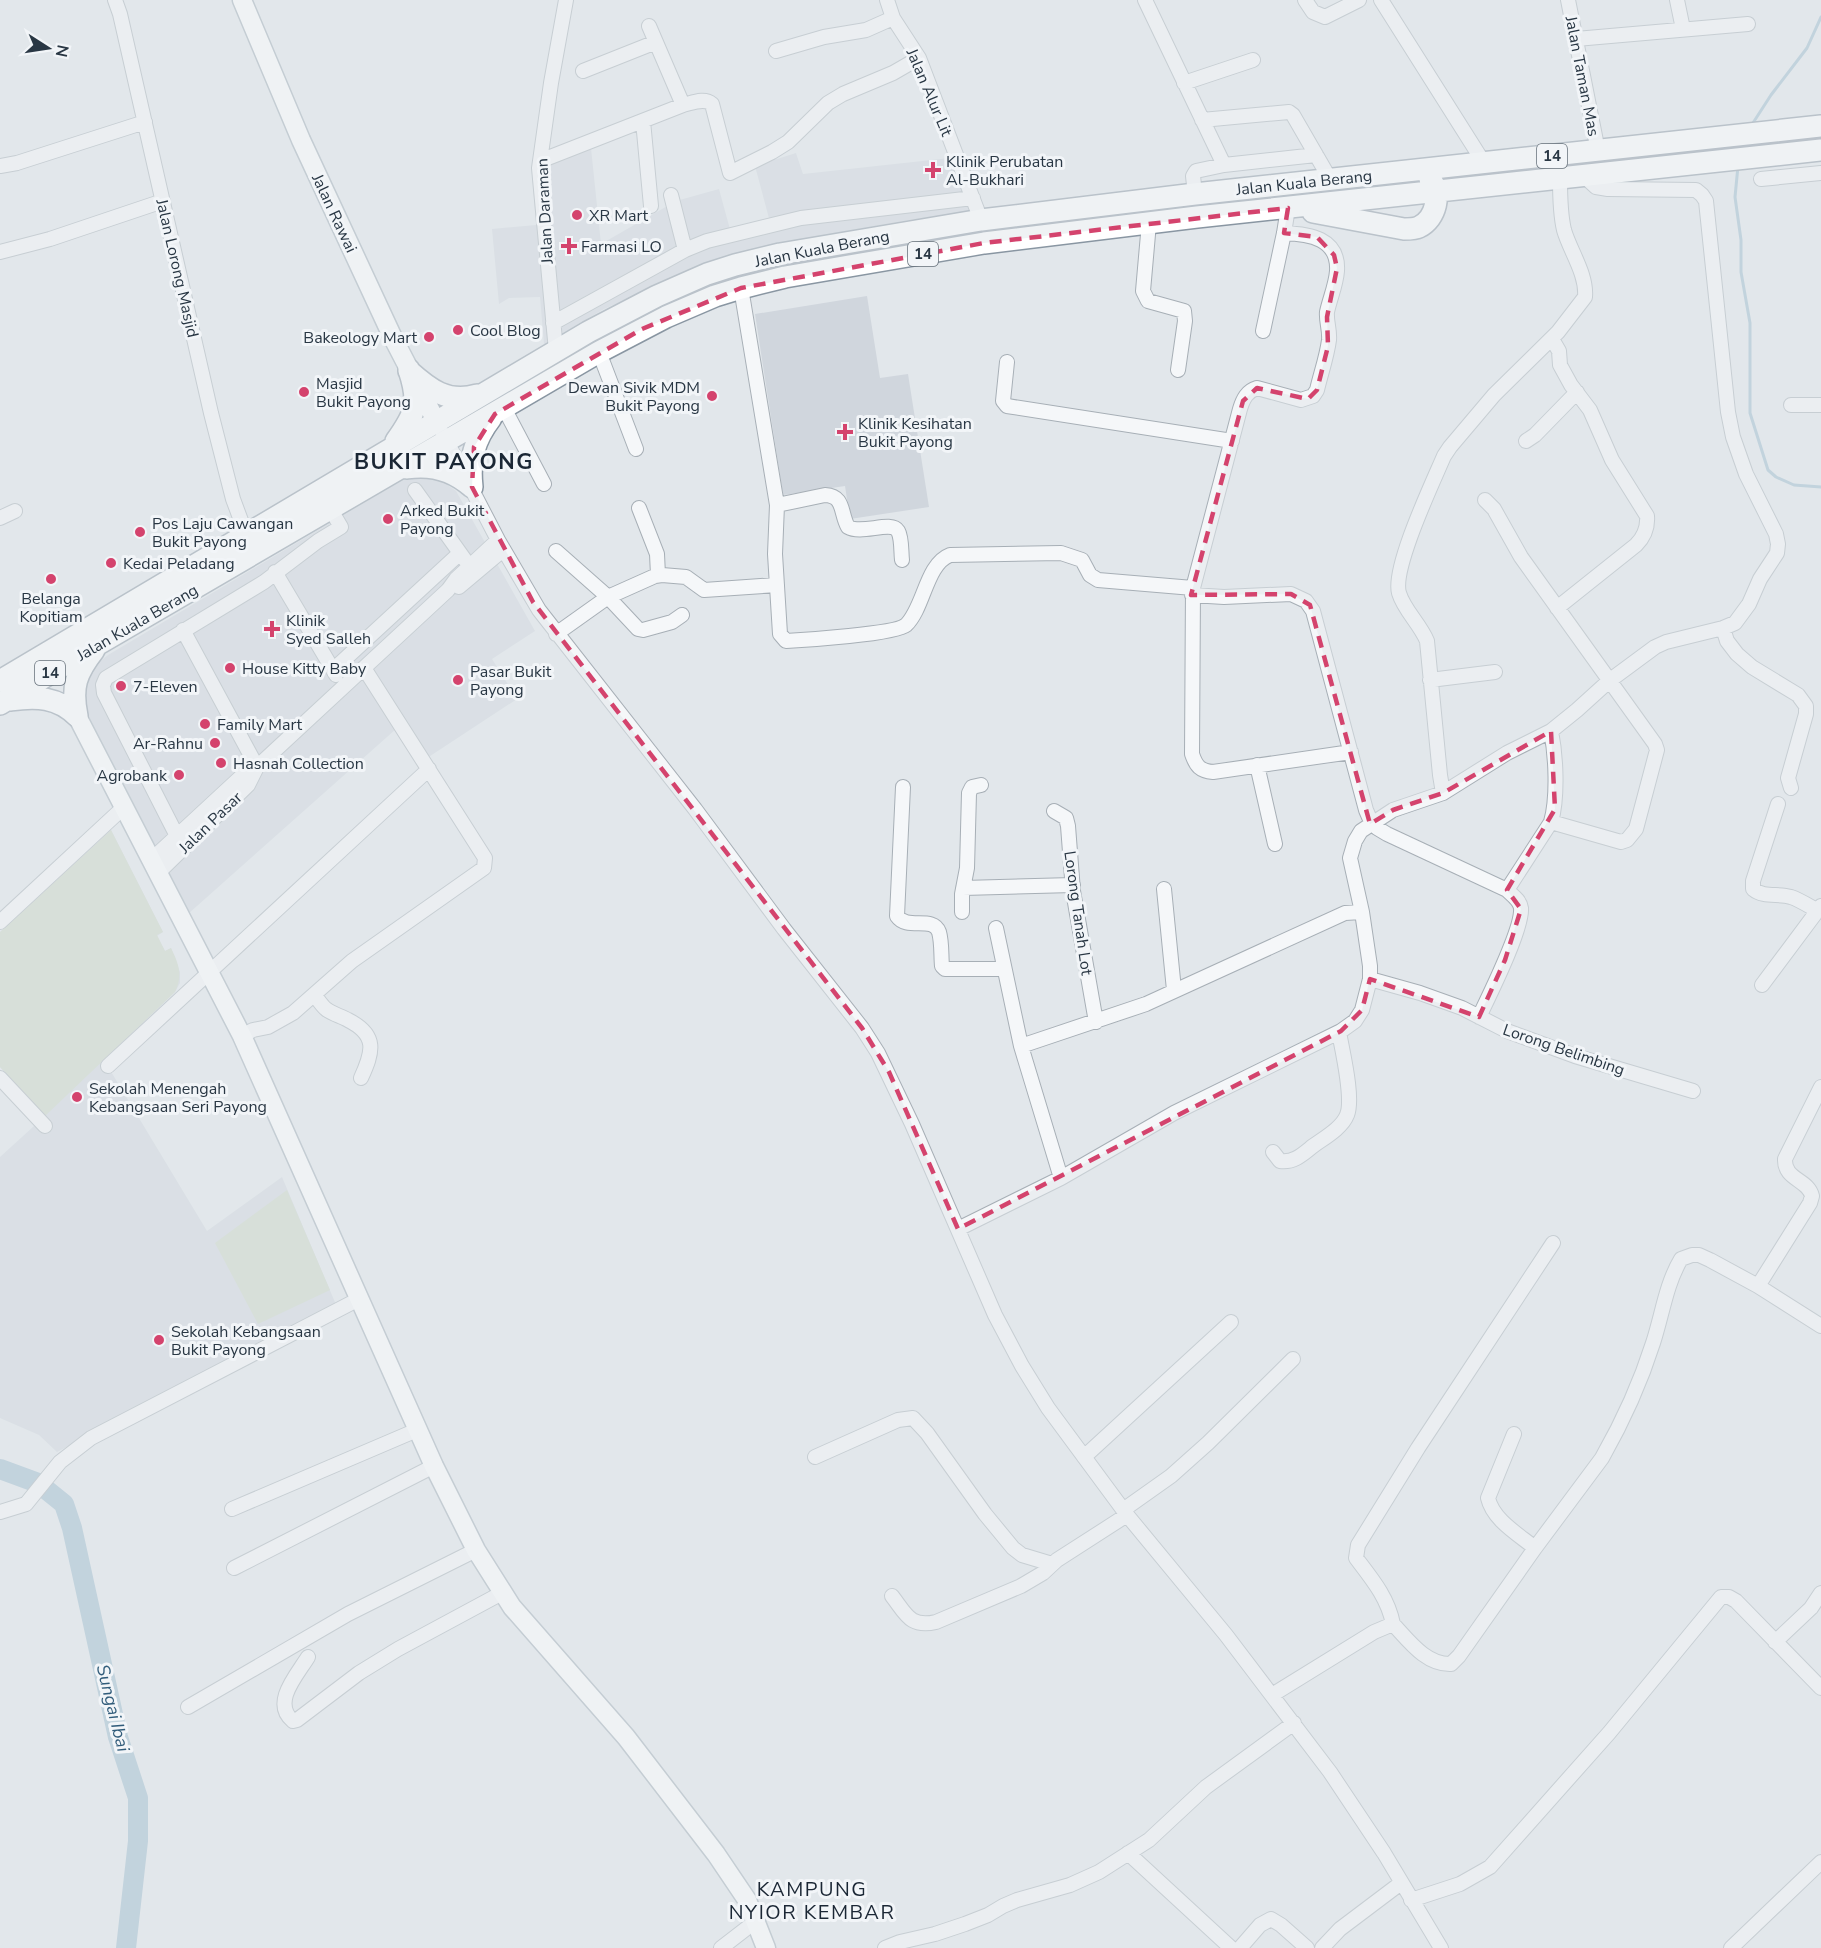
<svg xmlns="http://www.w3.org/2000/svg" width="1821" height="1948" viewBox="0 0 1821 1948" font-family="'Nunito Sans',sans-serif">
	<rect width="100%" height="100%" fill="#e2e7eb"/>
	<!-- built -->
	<path fill="#d0d6dd" d="M591,148L601,244L676,201L719,189L731,233L770,222L755,166L796,153L803,174L959,157L981,210L909,220L785,242L698,269L604,309L544,344L540,297L509,298L499,304L492,229L536,225L532,171Z
		M867,296L880,378L908,374L929,507L850,519L845,486L783,495L755,314Z
		M425,476L445,483L456,491L535,631L492,659L517,699L418,764L396,729L188,914L86,714L83,698L85,684L94,666L108,655L404,479Z
		M111,830L163,932L157,936L165,951L171,948L180,972V983L175,992L104,1060L207,1231L282,1177L337,1307L57,1452L39,1435L0,1418V1157L45,1116L0,1067V932Z"/>
	<!-- green -->
	<path fill="#cad5c3" d="M111,830L163,932L157,935L165,951L171,948C179,964 183,976 175,992L45,1116L0,1067V932Z
		M287,1190L330,1290L258,1324L215,1243Z"/>
	<g fill="none" stroke-linecap="round" stroke-linejoin="round">
		<!-- stream -->
		<path stroke="#9cbacc" stroke-width="3" d="M1751,126L1771,95L1807,48L1821,17
			M1738,166L1735,197L1741,240V272L1750,323V413L1768,470L1776,477L1794,485L1821,487"/>
		<!-- river -->
		<path stroke="#9cbacc" stroke-width="20" d="M0,1469L38,1483L64,1504L72,1528L118,1737L138,1798V1841L126,1948"/>
		<!-- minor casing -->
		<g stroke="#a7afb6" stroke-width="16">
			<path id="minor" d="M115,0L120,14L211,413L233,499L246,534
				M887,0L893,18L919,58L981,220
				M1145,0L1224,165
				M1305,0L1313,12L1325,17L1359,0
				M1381,0L1484,163
				M1568,0L1598,151
				M1677,0L1683,29
				M649,26L683,105
				M1576,39L1748,24
				M776,51L824,37L866,30L893,18
				M583,71L656,42
				M1184,83L1253,60
				M1202,120L1289,112L1293,115L1330,179
				M643,121L651,206
				M540,161L683,105C692,103 704,97 712,104L730,173L772,152L788,142L828,103L843,94L893,73L919,58
				M0,166L17,163L145,122
				M1761,179L1821,173
				M1195,194L1193,176L1196,171L1224,165L1316,155
				M671,195L685,250
				M1149,223L1143,291L1148,301L1184,311L1185,321L1178,370
				M1284,233C1309,234 1339,238 1337,271C1336,285 1330,298 1327,312C1326,321 1330,330 1329,340C1327,356 1321,373 1317,390L1313,396L1301,400L1257,388C1247,391 1243,399 1240,409L1193,588L1192,754C1196,766 1200,771 1213,772L1351,752
				M0,252L50,239L163,201
				M741,288L777,505L775,554L780,634L786,641C804,640 896,634 906,625C924,608 926,564 950,555L1061,553L1082,560L1090,575L1098,580L1193,588
				M553,323L685,250L707,241L801,218L973,198
				M1263,331L1284,233L1288,208
				M1552,339L1559,351L1560,365L1571,385L1590,410L1612,460L1647,516C1648,528 1644,537 1636,545L1557,608
				M556,351L539,168L551,83L566,0
				M599,352L636,449
				M1007,362L1003,401L1007,406L1232,441
				M1791,405H1821
				M504,408L544,484
				M443,434L498,540L539,610L695,809L784,929L862,1028L878,1053L912,1124L995,1315L1022,1366L1048,1408L1127,1515L1226,1635L1330,1772L1384,1853L1441,1948
				M1526,441L1535,435L1577,392
				M415,490L465,560
				M1485,500L1494,509L1521,557L1655,744L1657,750L1636,829L1627,840L1621,842L1551,822
				M777,505L825,495C845,496 840,513 848,527C862,535 891,520 898,531C902,538 901,552 902,560
				M639,508L657,554L658,575
				M0,518L15,511
				M556,551L608,597L638,629L643,630L672,622L682,615
				M275,572L336,675
				M459,587L503,550
				M1192,595L1224,597L1291,594L1306,601L1313,611L1366,810L1369,817L1377,828L1387,834L1507,890C1512,895 1520,900 1521,908C1523,928 1489,996 1479,1017
				M1723,628L1727,641L1737,654L1752,667L1798,695L1806,706V714L1788,778L1791,788
				M183,630L257,767
				M556,634L608,597L655,576L662,575L686,577L704,590L777,585
				M333,670L460,553
				M1430,680L1495,672
				M1257,765L1275,844
				M903,787L897,916C907,931 933,915 939,932C942,942 941,956 942,966L945,969H1003
				M1443,793L1440,775L1427,641C1420,624 1404,610 1399,593C1392,568 1433,482 1444,456L1450,447L1494,395L1558,332L1585,297C1587,274 1570,251 1564,230C1560,213 1560,196 1560,179
				M1778,804L1753,881V889C1764,898 1778,893 1791,897C1800,900 1809,906 1818,911
				M1054,811L1066,818L1068,826L1073,891L1096,1022
				M177,836L104,693L103,685L106,678L264,582L318,541L341,527L331,510
				M151,860L244,774L257,767L448,590L456,579L498,540
				M158,873L248,785L257,767
				M963,888L1073,885
				M1164,889L1174,990
				M1507,890L1551,822C1558,797 1556,756 1551,731
				M962,912V894L967,868L969,793L972,787L981,785
				M0,922L124,807
				M996,928L1021,1046L1061,1178
				M1370,979L1420,993L1462,1008L1507,1031L1575,1056L1693,1091
				M1762,985L1821,906
				M314,995C318,999 322,1006 326,1009C332,1014 341,1016 348,1020C378,1035 373,1052 361,1078
				M242,1036L253,1030L268,1027L293,1013L352,961L484,868L485,858L364,668
				M1021,1046L1146,1004L1345,913L1362,912
				M108,1066L429,769
				M0,1078L45,1126
				M1273,1152L1280,1161C1294,1163 1303,1154 1313,1146C1324,1138 1342,1128 1347,1115C1354,1098 1342,1050 1339,1032
				M958,1229L1061,1178L1174,1113L1341,1031L1355,1021L1362,1010L1370,979V966L1362,912L1350,858L1355,841L1361,831L1393,810L1443,793L1507,753L1551,731L1577,710L1609,681L1655,647L1666,642L1723,628L1735,623L1749,604L1760,579L1777,553L1778,544L1776,534L1746,474L1733,437L1728,412L1706,201L1702,195L1696,190L1608,189L1596,187L1584,176
				M1758,1286L1810,1203L1812,1196C1808,1179 1784,1180 1785,1159L1821,1087
				M1514,1434L1488,1498C1493,1520 1518,1534 1535,1548
				M815,1457L898,1420L913,1418L927,1433L985,1514L1013,1548L1022,1555L1052,1564
				M1084,1457L1231,1322
				M232,1509L417,1430
				M1123,1510L1171,1476L1208,1443L1293,1359
				M0,1512L26,1504L60,1462L91,1438L359,1299
				M234,1568L434,1466
				M892,1596C906,1614 910,1628 936,1622L1021,1586L1043,1573L1057,1560L1127,1515
				M1393,1624C1388,1598 1372,1579 1356,1558L1358,1545L1418,1448L1553,1243
				M1775,1642L1811,1608L1821,1593
				M308,1657C297,1675 271,1703 293,1721L297,1720L359,1673L398,1649L502,1593
				M1272,1695L1374,1632L1393,1624C1409,1641 1426,1665 1451,1664L1459,1656L1535,1548L1602,1458C1623,1421 1640,1384 1653,1343C1662,1316 1666,1284 1681,1259L1692,1255H1699L1710,1260L1758,1286L1821,1326
				M188,1707L348,1614L476,1550
				M1128,1853L1231,1948
				M1411,1900L1460,1884L1490,1867L1609,1733L1721,1597H1729L1736,1601L1821,1688
				M721,1948L756,1921
				M885,1948L900,1942L935,1934L965,1924L988,1915L1003,1906L1017,1900L1070,1885L1099,1872L1149,1840L1206,1787L1294,1723
				M1240,1948L1260,1925L1271,1919L1281,1925L1307,1948
				M1322,1948L1340,1929L1401,1883
				M1731,1948L1821,1862"/>
		</g>
		<!-- major casing -->
		<g stroke="#a1adb7" stroke-width="21">
			<path id="major" d="M242,0L301,140L393,338L436,421
				M77,716L242,1036L434,1466L476,1550L512,1607L626,1737L716,1854L747,1900L766,1948"/>
		</g>
		<!-- highway casing -->
		<g stroke="#8996a2" stroke-width="24">
			<path id="highway" d="M1313,212L1404,229C1409,229 1415,229 1419,227C1436,219 1442,193 1430,179
				M409,371C429,389 448,404 477,395
				M396,441C416,413 420,403 409,370
				M407,468C432,464 453,470 472,487
				M472,487C469,460 474,440 491,418
				M0,681L588,332L657,296L707,274L735,265L780,254L981,220L1195,194L1821,126
				M11,700C36,696 58,697 77,716
				M0,704L100,643L599,352L666,317L715,296L741,288L785,277L984,243L1197,217L1821,150
				M77,716C71,687 76,673 94,650"/>
		</g>
		<!-- minor -->
		<use href="#minor" stroke="#f5f7f9" stroke-width="14"/>
		<!-- major -->
		<use href="#major" stroke="#fff" stroke-width="18"/>
		<!-- highway -->
		<use href="#highway" stroke="#fff" stroke-width="21"/>
	</g>
	<!-- marked area -->
	<path d="M0 0H1821V1948H0ZM1288,208L1284,233L1317,237L1334,255L1337,268L1327,317L1328,346L1317,390L1308,399L1257,388L1243,401L1191,595L1291,594L1310,605L1370,824L1393,810L1443,793L1551,731L1555,809L1507,890L1521,909L1505,960L1479,1017L1370,979L1362,1010L1341,1031L958,1229L889,1072L862,1028L533,602L472,487L474,447L495,414L642,329L741,288L984,243Z" fill="#e2e7eb" fill-opacity=".55" fill-rule="evenodd"/>
	<path fill="none" stroke="#d4436d" stroke-width="4.5" stroke-dasharray="12 8" stroke-linejoin="round" d="M1288,208L1284,233L1317,237L1334,255L1337,268L1327,317L1328,346L1317,390L1308,399L1257,388L1243,401L1191,595L1291,594L1310,605L1370,824L1393,810L1443,793L1551,731L1555,809L1507,890L1521,909L1505,960L1479,1017L1370,979L1362,1010L1341,1031L958,1229L889,1072L862,1028L533,602L472,487L474,447L495,414L642,329L741,288L984,243Z"/>
	<!-- markers -->
	<g fill="#d4436d" stroke="#f2f5f8" stroke-width="2">
		<path d="M930 161h6v6h6v6h-6v6h-6v-6h-6v-6h6z"/>
		<circle cx="577" cy="215" r="6"/>
		<path d="M566 237h6v6h6v6h-6v6h-6v-6h-6v-6h6z"/>
		<circle cx="458" cy="330" r="6"/>
		<circle cx="429" cy="337" r="6"/>
		<circle cx="304" cy="392" r="6"/>
		<circle cx="712" cy="396" r="6"/>
		<path d="M842 423h6v6h6v6h-6v6h-6v-6h-6v-6h6z"/>
		<circle cx="388" cy="519" r="6"/>
		<circle cx="140" cy="532" r="6"/>
		<circle cx="111" cy="563" r="6"/>
		<circle cx="51" cy="579" r="6"/>
		<path d="M269 620h6v6h6v6h-6v6h-6v-6h-6v-6h6z"/>
		<circle cx="230" cy="668" r="6"/>
		<circle cx="458" cy="680" r="6"/>
		<circle cx="121" cy="686" r="6"/>
		<circle cx="205" cy="724" r="6"/>
		<circle cx="215" cy="743" r="6"/>
		<circle cx="221" cy="763" r="6"/>
		<circle cx="179" cy="775" r="6"/>
		<circle cx="77" cy="1097" r="6"/>
		<circle cx="159" cy="1340" r="6"/>
	</g>
	<g text-anchor="middle" stroke-width="6" stroke-linejoin="round" paint-order="stroke">
		<!-- shield labels -->
		<g fill="#f2f5f8" stroke="#65707a" stroke-width="1.5">
			<rect x="1537" y="144" width="30" height="24" rx="4.5"/>
			<rect x="908" y="242" width="30" height="24" rx="4.5"/>
			<rect x="35" y="661" width="30" height="24" rx="4.5"/>
		</g>
		<g font-size="15" font-weight="bold" fill="#293744">
			<text x="1552" y="161">14</text>
			<text x="923" y="259">14</text>
			<text x="50" y="678">14</text>
		</g>
		<!-- street labels -->
		<g font-size="16" fill="#293744" stroke="#f2f5f8">
			<text transform="translate(1583 76) rotate(79)" y="6">Jalan Taman Mas</text>
			<text transform="translate(930 92) rotate(67)" y="6">Jalan Alur Lit</text>
			<text transform="translate(1304 182) rotate(-6)" y="6">Jalan Kuala Berang</text>
			<text transform="translate(544 211) rotate(-93)" y="6">Jalan Daraman</text>
			<text transform="translate(335 213) rotate(65)" y="6">Jalan Rawai</text>
			<text transform="translate(822 248) rotate(-11)" y="6">Jalan Kuala Berang</text>
			<text transform="translate(178 268) rotate(77)" y="6">Jalan Lorong Masjid</text>
			<text transform="translate(137 622) rotate(-30)" y="6">Jalan Kuala Berang</text>
			<text transform="translate(210 822) rotate(-44)" y="6">Jalan Pasar</text>
			<text transform="translate(1079 913) rotate(82)" y="6">Lorong Tanah Lot</text>
			<text transform="translate(1564 1049) rotate(19)" y="6">Lorong Belimbing</text>
		</g>
		<!-- poi labels -->
		<g font-size="16" fill="#293744" stroke="#f2f5f8" text-anchor="start">
			<text x="946" y="167">Klinik Perubatan<tspan x="946" dy="18">Al-Bukhari</tspan></text>
			<text x="589" y="221">XR Mart</text>
			<text x="581" y="252">Farmasi LO</text>
			<text x="470" y="336">Cool Blog</text>
			<text x="417" y="343" text-anchor="end">Bakeology Mart</text>
			<text x="316" y="389">Masjid<tspan x="316" dy="18">Bukit Payong</tspan></text>
			<text x="700" y="393" text-anchor="end">Dewan Sivik MDM<tspan x="700" dy="18">Bukit Payong</tspan></text>
			<text x="858" y="429">Klinik Kesihatan<tspan x="858" dy="18">Bukit Payong</tspan></text>
			<text x="400" y="516">Arked Bukit<tspan x="400" dy="18">Payong</tspan></text>
			<text x="152" y="529">Pos Laju Cawangan<tspan x="152" dy="18">Bukit Payong</tspan></text>
			<text x="123" y="569">Kedai Peladang</text>
			<text x="51" y="604" text-anchor="middle">Belanga<tspan x="51" dy="18">Kopitiam</tspan></text>
			<text x="286" y="626">Klinik<tspan x="286" dy="18">Syed Salleh</tspan></text>
			<text x="242" y="674">House Kitty Baby</text>
			<text x="470" y="677">Pasar Bukit<tspan x="470" dy="18">Payong</tspan></text>
			<text x="133" y="692">7-Eleven</text>
			<text x="217" y="730">Family Mart</text>
			<text x="203" y="749" text-anchor="end">Ar-Rahnu</text>
			<text x="233" y="769">Hasnah Collection</text>
			<text x="167" y="781" text-anchor="end">Agrobank</text>
			<text x="89" y="1094">Sekolah Menengah<tspan x="89" dy="18">Kebangsaan Seri Payong</tspan></text>
			<text x="171" y="1337">Sekolah Kebangsaan<tspan x="171" dy="18">Bukit Payong</tspan></text>
		</g>
		<!-- water labels -->
		<g font-size="18" font-style="italic" fill="#315c7a" stroke="#f2f5f8">
			<text transform="translate(113 1708) rotate(76)" y="6">Sungai Ibai</text>
		</g>
		<!-- quarter labels -->
		<g font-size="20" letter-spacing="1.5" fill="#1b2735" stroke="#f2f5f8">
			<text x="812" y="1896">KAMPUNG<tspan x="812" dy="23">NYIOR KEMBAR</tspan></text>
		</g>
		<!-- district labels -->
		<g font-size="22" font-weight="bold" letter-spacing="1.5" fill="#1b2735" stroke="#f2f5f8">
			<text x="444" y="469">BUKIT PAYONG</text>
		</g>
	</g>
	<!-- north arrow -->
	<g transform="translate(48 48) rotate(102)" stroke="#f2f5f8" stroke-width="4.5" paint-order="stroke">
	<path d="M0-4.5L10 22L0 15L-10 22Z" fill="#293744"/>
	<text y="-9" font-size="16" font-weight="bold" text-anchor="middle" fill="#293744">N</text>
	</g>
</svg>
